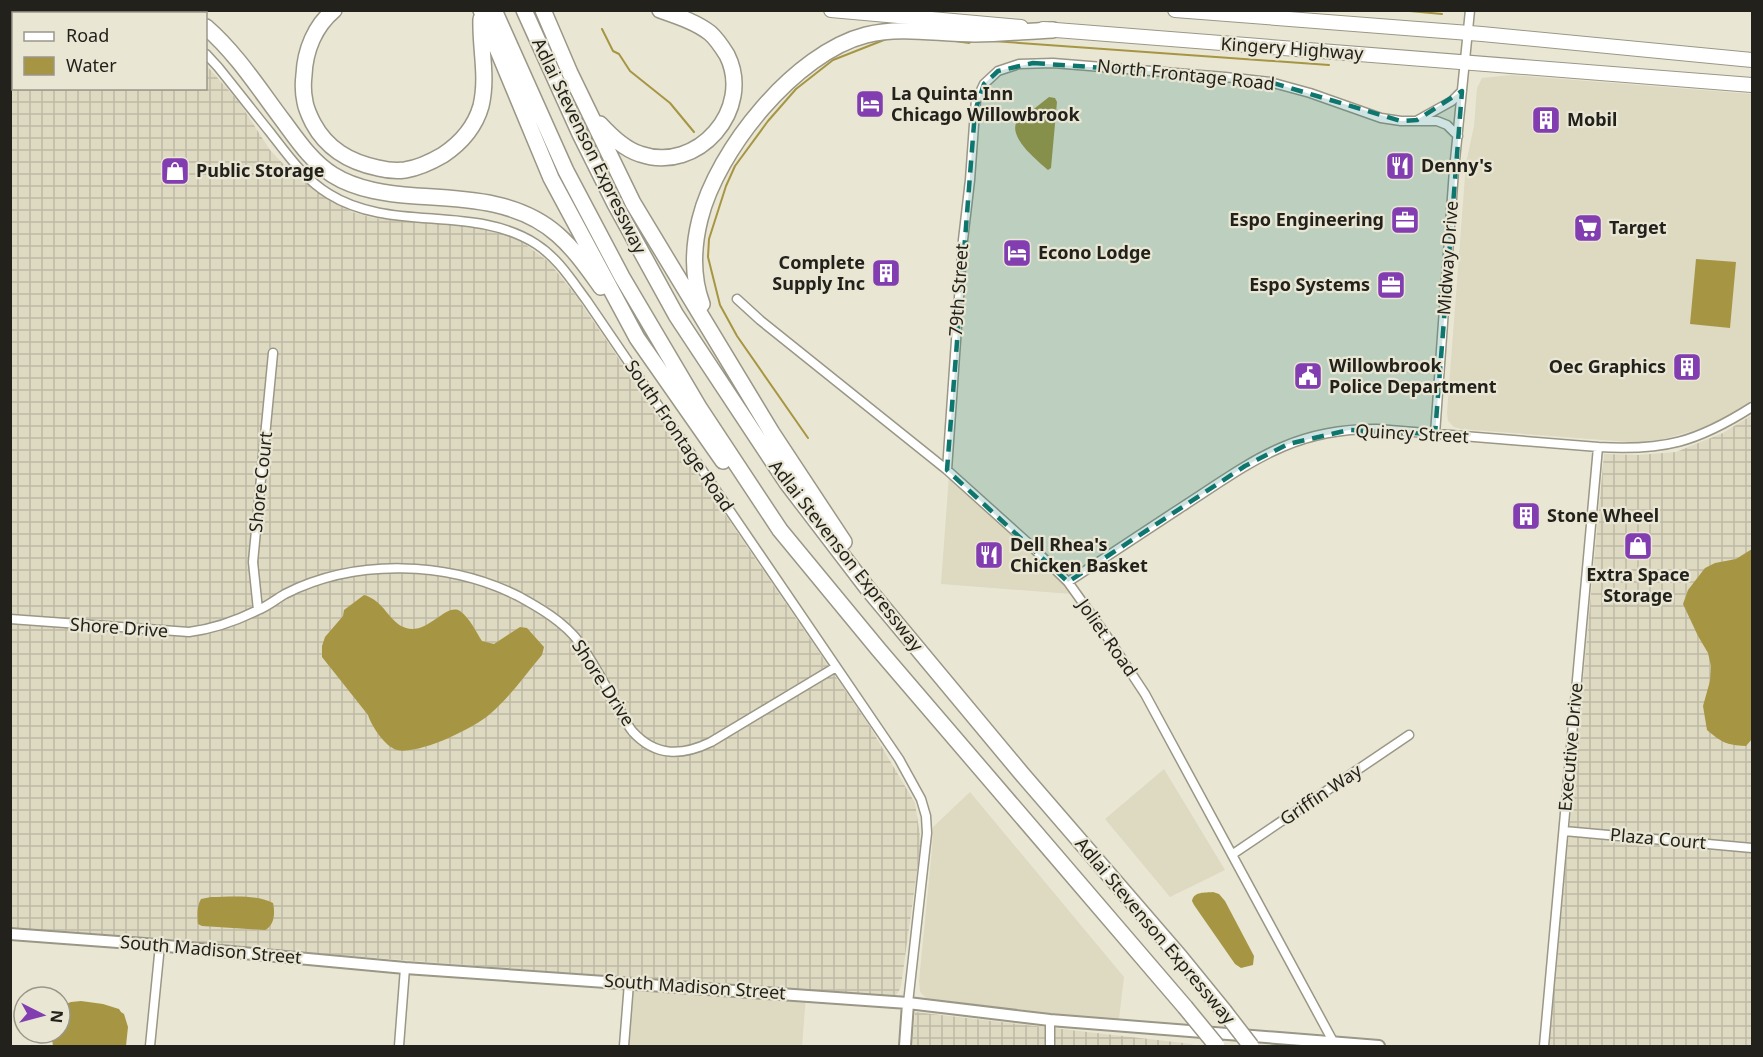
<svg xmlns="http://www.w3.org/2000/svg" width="1763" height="1057" viewBox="0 0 1763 1057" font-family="'Noto Sans',sans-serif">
	<defs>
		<pattern id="industrial-grid" width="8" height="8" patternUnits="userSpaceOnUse" patternTransform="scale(1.5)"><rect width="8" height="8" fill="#ded9c1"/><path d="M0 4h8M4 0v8" fill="none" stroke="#bebaa5"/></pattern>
	</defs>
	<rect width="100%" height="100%" fill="#e9e6d4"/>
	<!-- built -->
	<path fill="#ded9c1" d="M1511,75L1752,94V400L1731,414L1706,427L1660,440L1629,442L1461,429L1454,427L1448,421L1447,413L1466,163L1474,126L1477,88L1482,78Z
		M949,475L1044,562L1072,594L941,584Z
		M1164,769L1225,870L1170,897L1105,819Z
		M970,792L1124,977L1119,1019L1040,1013L926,998L920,992L919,981L932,849L933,827Z
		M629,983L806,996L802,1046H624Z"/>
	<!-- industrial -->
	<path fill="url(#industrial-grid)" d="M137,10L144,13L14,14V88H206V65L239,102L270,150L289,170L324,197L352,212L373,218L452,224L496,231L522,242L549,262L576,296L870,727L915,803L921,842L901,986L898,993L892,998H883L11,929L10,11Z
		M1752,415V1046H1549L1604,454L1639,455L1676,452L1723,433Z
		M915,1012L1192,1044L1194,1046H912Z"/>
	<!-- water -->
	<path fill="#a69643" d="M1049,97L1055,98L1057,102L1051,168L1048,170C1037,160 1010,139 1016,123Z
		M1696,259L1736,262L1730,328L1690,324Z
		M1752,549V739L1746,746C1726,745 1721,742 1707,730L1703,706L1710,681L1711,666L1708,653L1698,636L1683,604L1688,590L1705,568L1715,563L1736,559Z
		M364,595C385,601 389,623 406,628C428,635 446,602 460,611C470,618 476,632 482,641L494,644L520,627L527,628L544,647L542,655C525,675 510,697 490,714C473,729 418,755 397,750C385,747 371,725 368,715L322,657V646L325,637L343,616L344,610Z
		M1213,892L1219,894L1225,901L1254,956L1253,965L1241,968L1235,964L1194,905L1192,901C1194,891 1205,893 1213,892Z
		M211,897C230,897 255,894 273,903C275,912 275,925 265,930L202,926L198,924C197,916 197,905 201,899Z
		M81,1001L103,1004L119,1009L121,1012L124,1014L128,1027L126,1046H53L51,1033H60V1006L71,1002Z"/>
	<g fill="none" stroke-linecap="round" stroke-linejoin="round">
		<!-- stream -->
		<path stroke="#a69643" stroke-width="2" d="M1399,10L1442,14
			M602,29L613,51L619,54L630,71L670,103L694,132
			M949,40L969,43L972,41
			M993,41L1329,65
			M808,438L737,336L720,305L708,257L709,239L726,186L735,166L768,121L796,89L833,60L889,38"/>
		<!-- minor casing -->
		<g stroke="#9a9786" stroke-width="11">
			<path id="minor" d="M148,10L154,14
				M206,54L218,67C235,88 252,110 269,131C287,154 304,179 329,194C391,233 474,204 536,244C558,258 572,281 587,301L899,759L921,799L926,816L927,833L908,1003
				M1418,120L1452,101L1462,91
				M737,299L760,320L947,470L1027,542L1068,582L1108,638L1145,694L1335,1045
				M1435,434L1454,170L1470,10
				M947,470L963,240L970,180L975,111L976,101L984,84L998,71L1019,64L1053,63L1225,77L1270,82L1310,93L1381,118L1401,121H1437L1447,125L1458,136
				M1068,582C1106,557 1144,532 1182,507C1250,463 1292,428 1377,429L1598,447C1664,451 1697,442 1752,407
				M258,610L253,562L273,353
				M10,619L189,632C213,629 236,621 258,610C268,606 276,599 285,594C356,558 448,561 518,596C540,608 564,622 579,642C593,662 604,684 617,705C622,713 626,724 633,732C656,757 682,756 711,742L836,667
				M1564,831L1752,848
				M1233,854L1409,735
				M1050,1020V1046
				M150,1046L160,945
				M399,1046L405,968
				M624,1046L629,983
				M1544,1046L1598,447"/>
		</g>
		<!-- tertiary casing -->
		<g stroke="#9a9786" stroke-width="14">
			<path id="tertiary" d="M10,934L145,944L405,968L908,1003L1050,1020L1379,1046
				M905,1046L908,1003"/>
		</g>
		<!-- trunk casing -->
		<g stroke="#9a9786" stroke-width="16">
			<path id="trunk" d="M831,10L1021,27
				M1175,10L1482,34L1752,60
				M1043,29L1752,85"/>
		</g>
		<!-- motorway casing -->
		<g stroke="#9a9786" stroke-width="18">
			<path id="motorway" d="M185,10L189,14
				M334,10C315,26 305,50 304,75C303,83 303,93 305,102C306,109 310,117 313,123C327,149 349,162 378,168C386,170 397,171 405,170C418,168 431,162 443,155C461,143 475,127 481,106C488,76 480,49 481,19
				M481,10L551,178L637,338L723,461
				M494,10L566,171L622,277L700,409L780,530L879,650L1185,1007
				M524,10L580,134L615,204L676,315L787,483L868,589L1022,774L1180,957L1224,1011
				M543,10L570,73L633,203L772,433L844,542
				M206,27C237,54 259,89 284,122C298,141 312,162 333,175C357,190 388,194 416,196C465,199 519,200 558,235C575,250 588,269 601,287
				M600,124C611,136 624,149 640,154C698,174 754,109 727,55C722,47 717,39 710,33C696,22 677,16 660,10
				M702,304C692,277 693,247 700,219C717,150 795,53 866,35C903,26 937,34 975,34C1001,34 1027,31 1053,30"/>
		</g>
		<!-- minor -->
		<use href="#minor" stroke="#fff" stroke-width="8"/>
		<!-- tertiary -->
		<use href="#tertiary" stroke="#fff" stroke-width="10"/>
		<!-- trunk -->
		<use href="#trunk" stroke="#fff" stroke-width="14"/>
		<!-- motorway -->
		<use href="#motorway" stroke="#fff" stroke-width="15"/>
		<!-- motorway-bridge casing -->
		<g stroke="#9a9786" stroke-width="18" stroke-linecap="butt">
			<path id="motorway-bridge" d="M1185,1007L1217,1046
				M1224,1011L1251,1046"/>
		</g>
		<!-- motorway-bridge -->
		<use href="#motorway-bridge" stroke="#fff" stroke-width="15"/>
	</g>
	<!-- marked area -->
	<path fill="#0f766e" fill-opacity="0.2" stroke="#0f766e" stroke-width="4.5" stroke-dasharray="12 8" stroke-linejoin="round" d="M1033,63L1163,72L1270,82L1401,121L1417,120L1462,91L1435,434L1349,430L1288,444L1245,466L1068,582L947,470L975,111L984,84L998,71Z"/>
	<!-- icons -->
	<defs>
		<g id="hotel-square" transform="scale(1.5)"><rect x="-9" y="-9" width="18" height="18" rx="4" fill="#823db1" stroke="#e9e6d4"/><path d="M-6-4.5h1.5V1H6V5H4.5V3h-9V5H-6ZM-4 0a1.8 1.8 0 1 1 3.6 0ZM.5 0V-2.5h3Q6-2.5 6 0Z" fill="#fff"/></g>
		<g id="building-square" transform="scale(1.5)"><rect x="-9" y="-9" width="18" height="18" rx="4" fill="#823db1" stroke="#e9e6d4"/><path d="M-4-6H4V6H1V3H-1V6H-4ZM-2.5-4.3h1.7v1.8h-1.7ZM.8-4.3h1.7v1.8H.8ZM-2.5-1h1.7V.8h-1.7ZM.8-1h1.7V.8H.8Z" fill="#fff"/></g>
		<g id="restaurant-square" transform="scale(1.5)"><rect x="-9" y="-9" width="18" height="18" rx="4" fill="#823db1" stroke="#e9e6d4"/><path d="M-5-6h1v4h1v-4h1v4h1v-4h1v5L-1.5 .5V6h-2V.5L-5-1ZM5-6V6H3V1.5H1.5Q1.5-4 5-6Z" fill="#fff"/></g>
		<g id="shop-square" transform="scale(1.5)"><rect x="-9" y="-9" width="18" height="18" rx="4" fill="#823db1" stroke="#e9e6d4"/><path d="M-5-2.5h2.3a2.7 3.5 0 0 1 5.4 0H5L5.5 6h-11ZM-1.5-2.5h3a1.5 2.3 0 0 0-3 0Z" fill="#fff"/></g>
		<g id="office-square" transform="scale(1.5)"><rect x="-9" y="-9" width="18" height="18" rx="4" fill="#823db1" stroke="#e9e6d4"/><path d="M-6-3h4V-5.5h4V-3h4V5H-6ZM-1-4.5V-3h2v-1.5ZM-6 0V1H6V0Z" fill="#fff"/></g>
		<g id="supermarket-square" transform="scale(1.5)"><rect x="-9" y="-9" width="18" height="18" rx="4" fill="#823db1" stroke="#e9e6d4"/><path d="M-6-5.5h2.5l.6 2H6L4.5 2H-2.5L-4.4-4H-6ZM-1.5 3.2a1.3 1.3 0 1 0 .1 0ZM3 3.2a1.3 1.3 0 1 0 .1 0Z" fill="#fff"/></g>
		<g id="civic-square" transform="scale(1.5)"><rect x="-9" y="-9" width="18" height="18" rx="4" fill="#823db1" stroke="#e9e6d4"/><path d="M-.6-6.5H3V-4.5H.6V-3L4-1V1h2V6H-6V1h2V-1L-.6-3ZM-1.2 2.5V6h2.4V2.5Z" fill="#fff"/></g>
	</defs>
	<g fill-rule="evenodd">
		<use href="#hotel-square" x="870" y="104"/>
		<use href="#building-square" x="1546" y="120"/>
		<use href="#restaurant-square" x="1400" y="166"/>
		<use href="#shop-square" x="175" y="171"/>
		<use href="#office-square" x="1405" y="220"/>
		<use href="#supermarket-square" x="1588" y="228"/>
		<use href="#hotel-square" x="1017" y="253"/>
		<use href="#building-square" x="886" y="273"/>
		<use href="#office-square" x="1391" y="285"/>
		<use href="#building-square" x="1687" y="367"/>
		<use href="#civic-square" x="1308" y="376"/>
		<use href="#building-square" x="1526" y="516"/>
		<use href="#shop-square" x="1638" y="546"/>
		<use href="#restaurant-square" x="989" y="555"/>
	</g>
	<g text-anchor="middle" stroke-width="4.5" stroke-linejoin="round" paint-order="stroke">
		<!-- street labels -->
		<g font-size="18" fill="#23211b" stroke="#e9e6d4">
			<text transform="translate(1292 49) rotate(4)" y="6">Kingery Highway</text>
			<text transform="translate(1186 75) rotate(6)" y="6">North Frontage Road</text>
			<text transform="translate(589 146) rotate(64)" y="6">Adlai Stevenson Expressway</text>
			<text transform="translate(1448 258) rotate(-86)" y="6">Midway Drive</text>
			<text transform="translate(959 290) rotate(-86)" y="6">79th Street</text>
			<text transform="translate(1412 434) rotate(3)" y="6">Quincy Street</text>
			<text transform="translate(679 436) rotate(56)" y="6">South Frontage Road</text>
			<text transform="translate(261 482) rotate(-84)" y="6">Shore Court</text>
			<text transform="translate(846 556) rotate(52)" y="6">Adlai Stevenson Expressway</text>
			<text transform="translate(119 628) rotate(4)" y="6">Shore Drive</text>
			<text transform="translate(1107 638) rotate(55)" y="6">Joliet Road</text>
			<text transform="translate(603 683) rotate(57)" y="6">Shore Drive</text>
			<text transform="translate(1571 747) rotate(-85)" y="6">Executive Drive</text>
			<text transform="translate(1321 795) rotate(-34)" y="6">Griffin Way</text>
			<text transform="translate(1658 839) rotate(5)" y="6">Plaza Court</text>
			<text transform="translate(1155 931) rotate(50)" y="6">Adlai Stevenson Expressway</text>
			<text transform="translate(211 950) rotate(5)" y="6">South Madison Street</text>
			<text transform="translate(695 987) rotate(4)" y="6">South Madison Street</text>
		</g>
		<!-- poi labels -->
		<g font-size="18" font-weight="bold" fill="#23211b" stroke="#e9e6d4" text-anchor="start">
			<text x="891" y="100">La Quinta Inn<tspan x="891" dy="21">Chicago Willowbrook</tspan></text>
			<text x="1567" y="126">Mobil</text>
			<text x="1421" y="172">Denny's</text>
			<text x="196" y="177">Public Storage</text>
			<text x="1384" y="226" text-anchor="end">Espo Engineering</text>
			<text x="1609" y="234">Target</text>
			<text x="1038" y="259">Econo Lodge</text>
			<text x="865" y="269" text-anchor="end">Complete<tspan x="865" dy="21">Supply Inc</tspan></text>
			<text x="1370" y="291" text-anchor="end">Espo Systems</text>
			<text x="1329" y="372">Willowbrook<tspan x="1329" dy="21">Police Department</tspan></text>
			<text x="1666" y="373" text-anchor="end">Oec Graphics</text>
			<text x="1547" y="522">Stone Wheel</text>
			<text x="1010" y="551">Dell Rhea's<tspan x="1010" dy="21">Chicken Basket</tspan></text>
			<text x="1638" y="581" text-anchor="middle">Extra Space<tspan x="1638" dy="21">Storage</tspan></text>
		</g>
	</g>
	<!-- border -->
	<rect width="1763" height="1057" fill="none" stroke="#23211b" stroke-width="24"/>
	<!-- legend -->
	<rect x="12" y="12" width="195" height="78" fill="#e9e6d4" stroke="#9a978a" stroke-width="1.5"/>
	<rect x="24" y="32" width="30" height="9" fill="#ffffff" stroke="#9a978a" stroke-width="1.5"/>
	<text x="66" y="42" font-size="18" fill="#23211b">Road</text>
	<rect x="24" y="57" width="30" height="18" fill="#a69643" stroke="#9a978a" stroke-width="1.5"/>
	<text x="66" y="72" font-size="18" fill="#23211b">Water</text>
	<!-- north arrow -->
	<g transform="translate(42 1015) rotate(96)"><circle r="28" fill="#e9e6d4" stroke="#9a978a" stroke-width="1.5"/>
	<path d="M0-4.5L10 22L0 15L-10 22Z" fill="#823db1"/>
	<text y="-9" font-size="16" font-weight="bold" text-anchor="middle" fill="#23211b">N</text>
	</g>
</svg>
